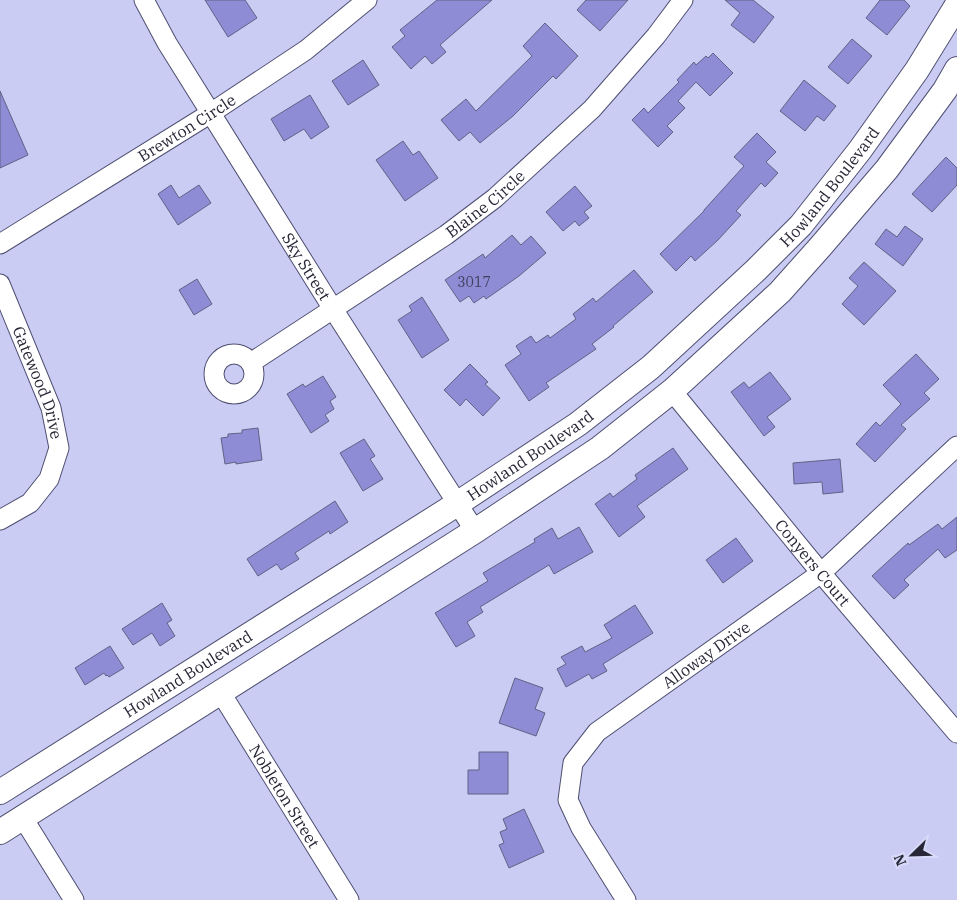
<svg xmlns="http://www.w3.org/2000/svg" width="957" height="900" viewBox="0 0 957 900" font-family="'IBM Plex Serif',serif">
	<rect width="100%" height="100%" fill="#caccf4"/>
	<!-- building -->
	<path fill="#8d8cd4" stroke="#616285" d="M205,0H245L257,18L228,37Z
		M437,0H492L440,45L446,52L432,64L425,56L411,69L392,47L405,36L400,30Z
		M586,0H628L600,31L577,10Z
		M725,0H753L774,17L754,43L731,25L740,13Z
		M880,0H904L910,6L887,35L866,18Z
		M545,23L578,56L556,79L553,76L513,116L480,143L470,132L459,141L441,120L466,99L476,111L532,56L523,46Z
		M852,39L872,56L848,84L828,67Z
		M713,53L733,73L710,96L696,82L678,101L685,108L667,126L673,132L658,147L632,120L644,108L648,113L679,82L677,80L694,62L696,65L706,56L708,58Z
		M363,60L379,85L348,105L332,81Z
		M804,80L836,106L824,121L817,116L805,131L780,111Z
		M0,91L28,155L0,168Z
		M310,95L329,127L311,139L304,129L284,141L271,119Z
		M757,133L776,152L766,162L778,173L765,187L761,183L736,211L741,215L718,240L695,261L691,256L676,271L660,254L704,211V210L744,166L734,157Z
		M403,141L413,155L419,151L438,178L405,201L376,160Z
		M946,157L957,168V185L932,212L912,194Z
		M171,185L179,198L199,185L211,203L178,225L158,194Z
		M575,186L592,206L584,212L589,218L579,226L575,221L563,231L546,212Z
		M905,226L923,239L903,266L875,244L886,229L897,237Z
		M512,235L521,245L531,236L546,253L519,276L486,299L484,296L474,303L469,296L460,302L445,280L483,254L485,258Z
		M864,262L896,291L864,325L842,304L858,286L849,278Z
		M634,270L653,292L613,326L614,327L592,344L596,349L546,383L549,387L529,401L505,365L521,354L516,346L531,336L536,343L548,335L550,338L576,319L573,314L593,298L596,302Z
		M197,279L212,304L194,315L179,290Z
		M422,297L449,340L422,358L398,320L412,311L409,306Z
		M916,354L939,379L924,393L930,399L901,425L906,429L875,462L856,444L876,422L880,426L901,404L883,385Z
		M470,364L488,382L485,384L500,398L483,416L466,399L460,406L444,390Z
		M770,372L791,399L767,417L775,427L764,436L731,392L744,382L749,388Z
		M323,376L336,397L330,401L334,409L325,415L329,421L311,433L287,394L303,384L305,387Z
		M258,428L262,460L236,464V462L225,464L221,438L228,437V434L242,433V430Z
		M364,439L375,456L370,459L383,479L363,491L340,453Z
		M673,448L688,469L637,506L645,517L619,537L595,504L610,493L613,497L637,479L635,475Z
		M840,459L843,492L823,494L822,482L794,484L793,463Z
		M335,501L348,522L330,534L329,531L295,553L299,559L281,570L277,564L258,576L247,559Z
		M957,517V550L945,558L938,549L904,580L909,585L894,599L872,576L908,543L909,545L938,524L942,529Z
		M579,527L593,552L554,574L549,565L480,607L483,612L467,622L475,636L456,647L435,613L488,581L483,573L535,542L534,539L552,528L558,539Z
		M736,538L753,561L723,583L706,560Z
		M162,603L172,620L167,623L175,636L160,646L152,633L133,645L122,629Z
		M635,605L653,633L603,664L607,671L592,679L589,674L566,687L557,669L566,664L561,657L582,646L585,652L612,638L604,625Z
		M110,646L124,668L109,677L107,675L106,676L104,673L85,685L75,668Z
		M515,678L543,688L535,709L545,713L536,736L499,723Z
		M479,752H508V794H468V770H479Z
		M524,809L544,852L509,868L499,845L504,843L500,832L507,829L503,819Z"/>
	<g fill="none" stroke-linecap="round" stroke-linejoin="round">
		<!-- minor casing -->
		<g stroke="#4f4f71" stroke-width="21">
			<g id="minor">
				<path id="s1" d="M144,0L167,43L333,309L475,531"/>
				<path id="s2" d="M0,244L211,113L306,50L367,0"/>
				<path id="s3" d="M0,284L51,408L59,448L49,479L30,503L0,520"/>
				<circle cx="234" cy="374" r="20"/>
				<path id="s4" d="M252,362L446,235L495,198L592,109L656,36L683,0"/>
				<path id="s5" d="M672,391L821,573L957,733"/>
				<path id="s6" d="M221,693L349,900"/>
				<path d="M23,818L74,900"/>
				<path id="s7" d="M626,900L581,828L568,800L573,763L597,732L821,573L957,446"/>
			</g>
		</g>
		<!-- major casing -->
		<g stroke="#4f4f71" stroke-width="26">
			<g id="major">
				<path id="s8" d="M0,792L457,504L578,424L651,367L756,270L801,225L860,150L917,70L957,5"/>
				<path d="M0,832L475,531L600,448L672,391L780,292L821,246L887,169L945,90L957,69"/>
			</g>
		</g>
		<!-- minor -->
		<use href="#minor" stroke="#fff" stroke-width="19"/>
		<!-- major -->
		<use href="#major" stroke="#fff" stroke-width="24"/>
	</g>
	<g text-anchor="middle" stroke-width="4" stroke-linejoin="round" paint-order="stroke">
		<!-- number labels -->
		<g font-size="14" fill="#40405e">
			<text x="474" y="287">3017</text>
		</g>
		<!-- street labels -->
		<g font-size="16" fill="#272737" stroke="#d8dafa">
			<text dy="6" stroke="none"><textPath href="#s2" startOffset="220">Brewton Circle</textPath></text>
			<text dy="6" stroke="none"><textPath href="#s8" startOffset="1032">Howland Boulevard</textPath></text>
			<text dy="6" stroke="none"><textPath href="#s4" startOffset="282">Blaine Circle</textPath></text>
			<text dy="6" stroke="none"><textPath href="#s1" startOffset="312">Sky Street</textPath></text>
			<text dy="6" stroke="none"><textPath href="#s3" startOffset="106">Gatewood Drive</textPath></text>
			<text dy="6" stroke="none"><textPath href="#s8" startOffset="628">Howland Boulevard</textPath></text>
			<text dy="6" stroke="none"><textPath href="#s5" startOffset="222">Conyers Court</textPath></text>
			<text dy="6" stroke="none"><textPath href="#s7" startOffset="326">Alloway Drive</textPath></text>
			<text dy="6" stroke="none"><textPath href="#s8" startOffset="222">Howland Boulevard</textPath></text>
			<text dy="6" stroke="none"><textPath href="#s6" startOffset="121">Nobleton Street</textPath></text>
		</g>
	</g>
	<!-- north arrow -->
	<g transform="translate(912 855) rotate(247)" stroke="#d8dafa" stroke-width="4" paint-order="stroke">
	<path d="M0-4L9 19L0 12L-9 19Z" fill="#272737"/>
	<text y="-8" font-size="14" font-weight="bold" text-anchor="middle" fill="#272737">N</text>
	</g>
</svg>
